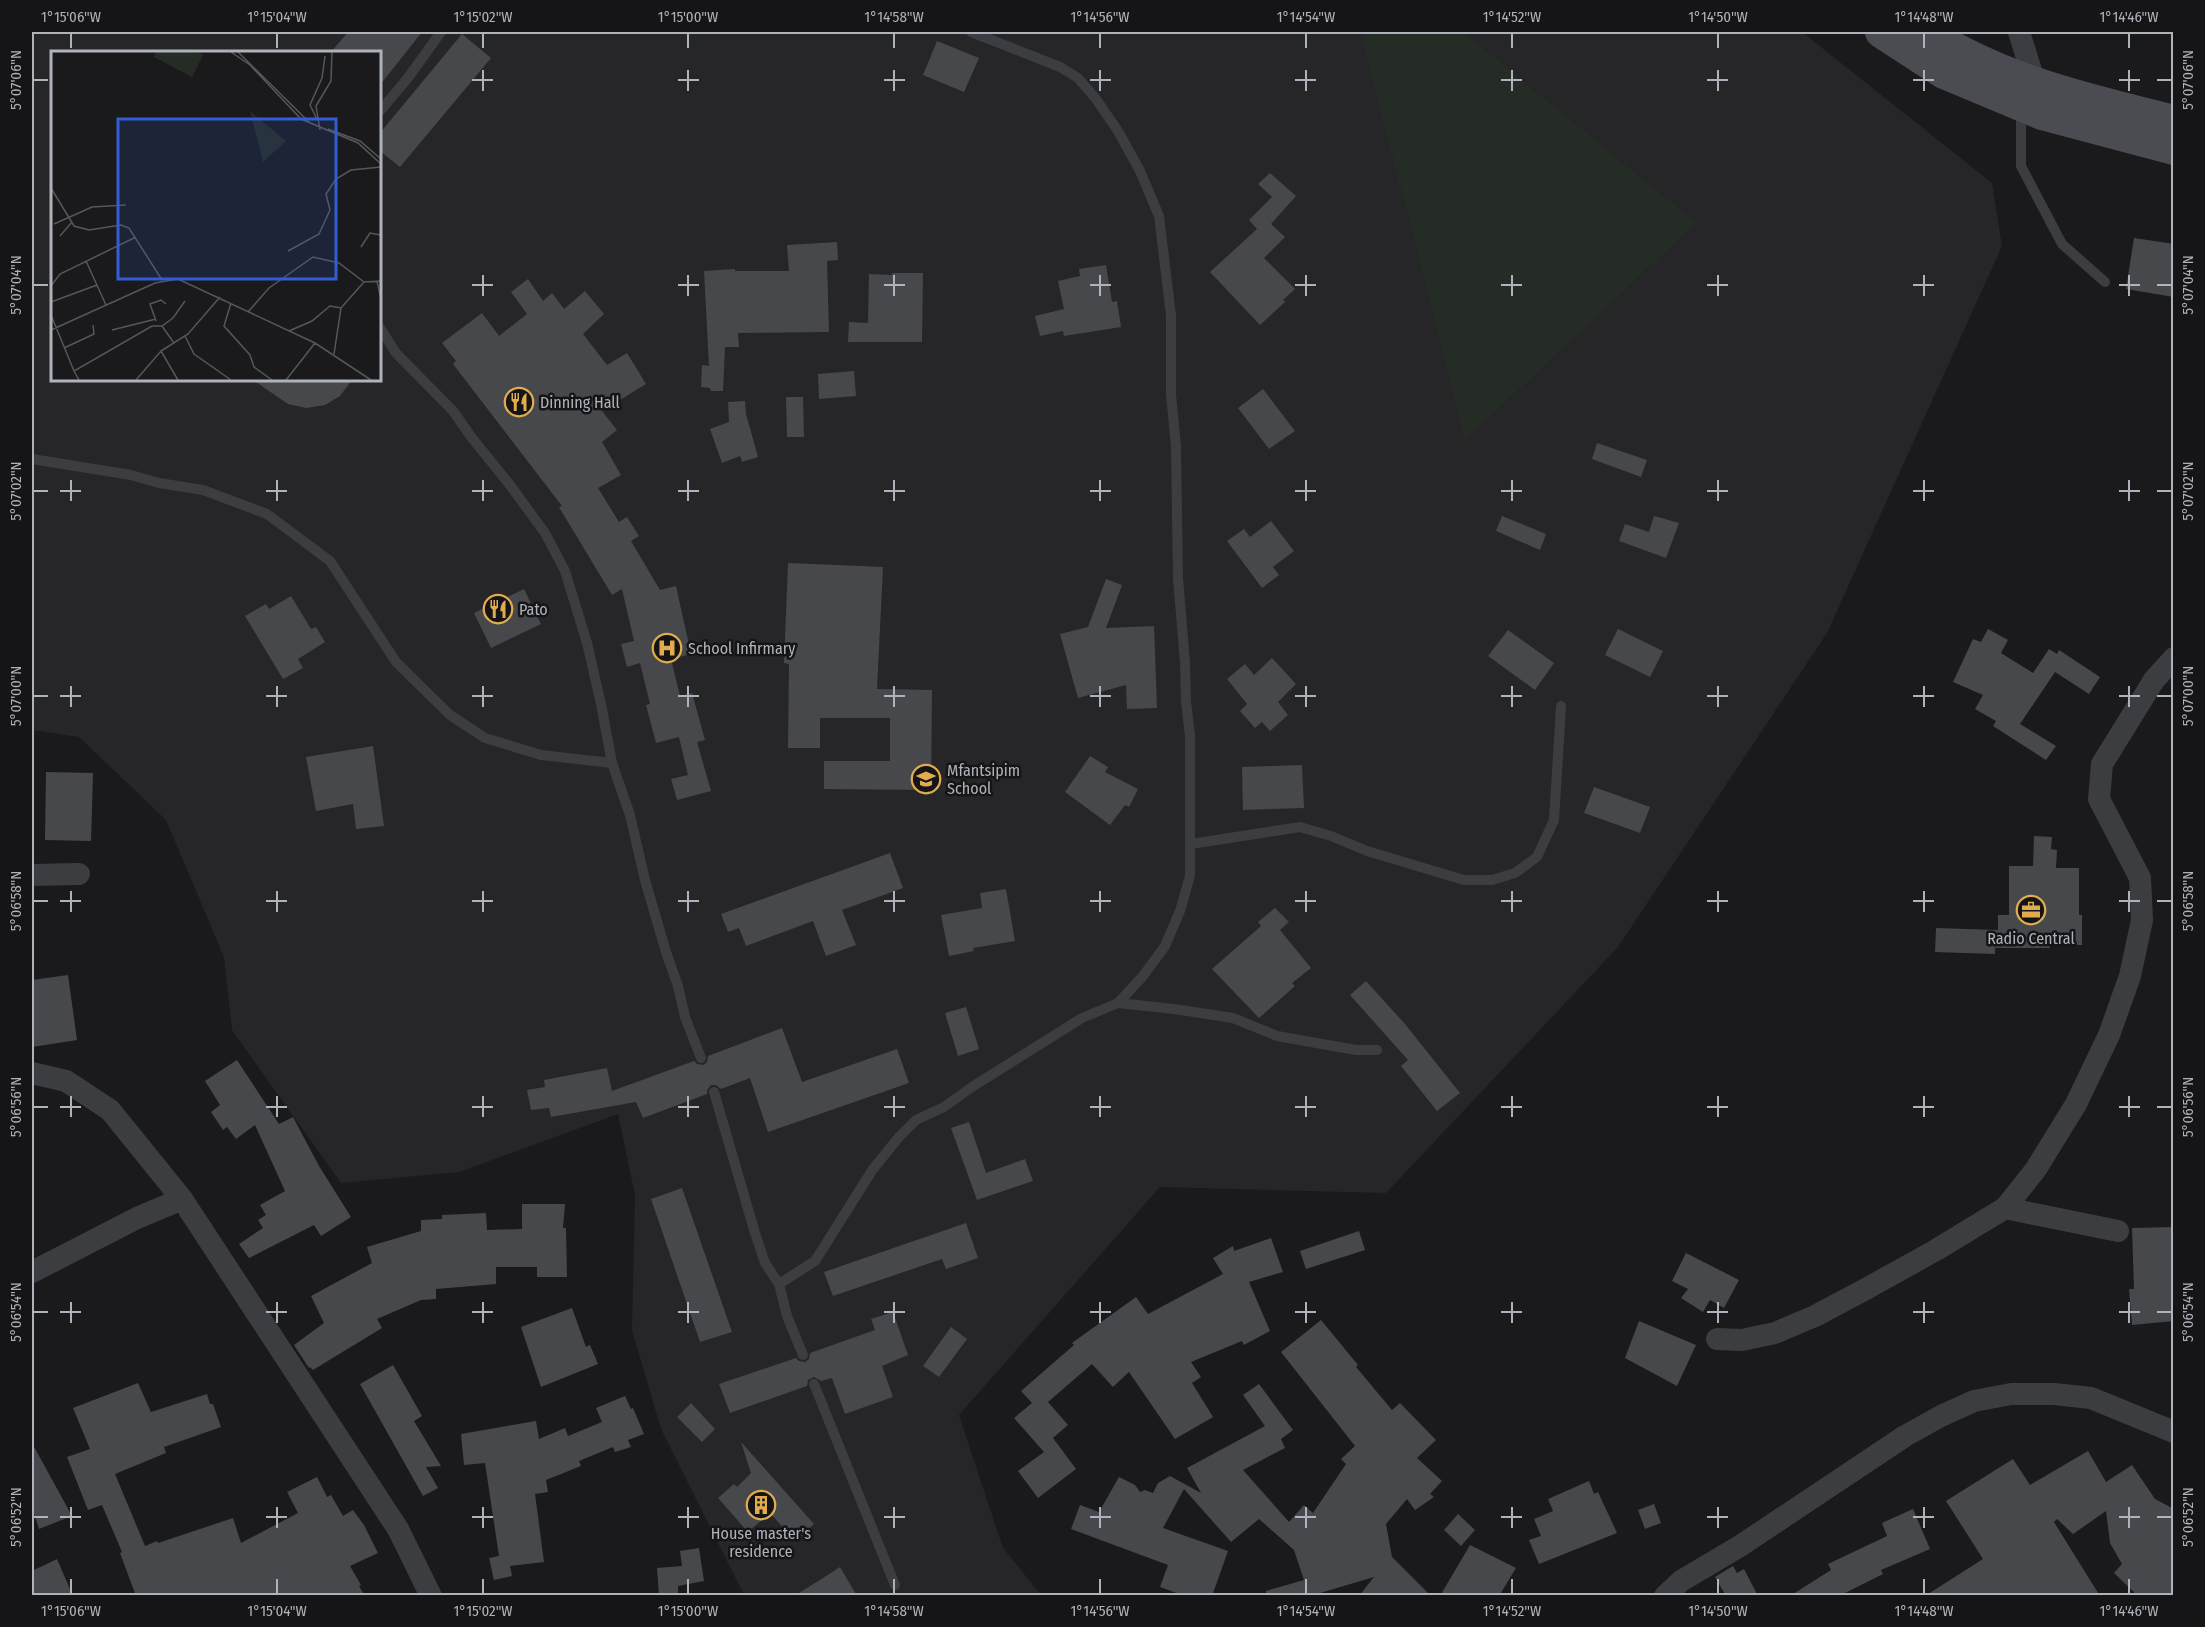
<svg xmlns="http://www.w3.org/2000/svg" width="2205" height="1627" viewBox="0 0 2205 1627" font-family="'Fira Sans Condensed',sans-serif">
	<rect width="100%" height="100%" fill="#1a1a1c"/>
	<!-- built -->
	<path fill="#262629" fill-rule="evenodd" d="M32,32H1802L1992,183L2002,246L1827,633L1618,947L1386,1193L1160,1187L959,1415L1003,1548L1041,1595L934,1596L933,1593L925,1596L744,1595L661,1429L632,1330L635,1195L618,1114L459,1172L341,1183L232,1030L224,957L166,820L79,737L32,730ZM52,52H380V380H52Z"/>
	<!-- green -->
	<path fill="#252c25" d="M1361,32H1463L1696,223L1465,440Z"/>
	<!-- building -->
	<path fill="#47484c" d="M348,32H422L380,85V52H331Z
		M462,34L491,58L400,167L380,151V133Z
		M937,41L979,58L964,92L923,75Z
		M1270,173L1296,196L1271,224L1285,237L1264,258L1295,289L1283,300L1285,302L1260,325L1210,272L1257,229L1249,220L1272,197L1258,184Z
		M2134,238L2174,244V297L2126,289Z
		M837,242L838,260L827,261L829,332L738,333L739,347H725L723,391H711L710,388L701,387L702,365L709,366L704,271L735,269V271H789L787,245Z
		M1106,265L1112,302L1117,301L1121,327L1064,336L1063,331L1040,336L1035,316L1064,309L1058,281L1080,276L1079,269Z
		M892,273H923L922,342H848L849,322L868,323L869,274L892,275Z
		M528,279L543,301L552,293L564,309L585,291L604,314L583,334L607,365L627,353L646,384L602,411L617,430L602,442L621,475L598,488L619,522L627,517L639,536L631,541L660,590L676,586L691,654L671,659L680,696L692,693L705,740L697,742L711,791L677,800L671,779L688,775L679,737L656,743L646,705L650,704L640,663L627,667L621,644L634,641L622,589L612,595L559,507L562,506L453,364L456,361L442,343L482,313L499,336L527,314L511,292Z
		M854,371L856,396L819,399L818,374Z
		M253,380H352L340,396L325,405L306,408L288,404Z
		M1263,389L1295,431L1269,449L1238,408Z
		M786,397H803L804,437H787Z
		M745,401L746,414L758,457L742,462L740,456L722,463L710,429L729,422L728,402Z
		M1597,443L1647,460L1641,477L1592,459Z
		M1502,516L1546,534L1540,550L1496,531Z
		M1654,516L1679,523L1666,558L1619,541L1625,524L1649,532Z
		M1271,521L1294,551L1273,567L1279,575L1262,588L1227,541L1244,529L1250,537Z
		M788,563L883,567L877,689L932,690L931,790L824,789V761H890V718H820V748H788L789,664L784,663Z
		M1106,579L1122,585L1106,628L1154,626L1157,708L1127,709L1126,685L1078,698L1060,634L1088,627Z
		M524,589L541,624L491,648L474,613Z
		M291,596L311,629L316,627L325,642L298,659L303,668L283,679L245,616L266,604L269,609Z
		M1618,629L1663,651L1650,677L1605,655Z
		M1988,629L2008,640L2001,653L2033,673L2049,649L2057,654L2059,650L2100,677L2089,694L2055,672L2020,724L2056,746L2046,760L1993,726L1996,721L1975,709L1983,695L1953,682L1973,639L1981,642Z
		M1508,630L1554,663L1535,690L1488,656Z
		M1272,658L1296,684L1278,702L1288,715L1270,731L1262,722L1255,728L1240,711L1247,704L1227,679L1245,664L1254,675Z
		M373,746L384,826L356,829L353,804L316,811L306,757Z
		M1090,756L1108,767L1105,772L1138,789L1129,807L1125,805L1110,825L1065,792Z
		M1302,765L1304,808L1243,810L1242,767Z
		M46,772L93,773L91,841L45,840Z
		M1594,787L1650,807L1640,833L1584,813Z
		M2034,836L2052,837L2051,849L2057,850L2056,868H2079V915H2082V945H2050V948H1995V954L1935,952L1936,928L1998,930V915H2009V866H2033Z
		M890,853L903,888L842,910L856,945L826,956L813,921L746,946L739,928L728,932L721,914Z
		M1006,889L1015,941L973,948L974,951L949,956L941,915L982,908L980,893Z
		M1275,908L1289,922L1280,930L1311,968L1292,983L1295,986L1259,1018L1212,969L1261,926L1258,922Z
		M68,975L77,1040L32,1047V980Z
		M1366,981L1405,1024L1460,1093L1437,1111L1401,1066L1408,1060L1350,995Z
		M966,1007L979,1049L958,1056L945,1013Z
		M782,1028L802,1082L897,1049L909,1083L768,1132L750,1078L721,1089L716,1085H711L707,1090V1094L643,1118L636,1102L551,1117L549,1108L531,1110L527,1090L545,1087L544,1080L607,1068L612,1091L694,1061L697,1064L703,1065L707,1062L708,1056Z
		M237,1060L279,1124L293,1117L319,1166L351,1217L321,1236L314,1225L249,1258L239,1244L263,1228L258,1220L266,1215L260,1205L285,1191L255,1125L236,1139L227,1127L223,1130L211,1112L220,1105L205,1081Z
		M969,1122L986,1173L1025,1159L1033,1181L977,1200L951,1128Z
		M682,1188L732,1332L700,1342L651,1199Z
		M522,1204H565L563,1228H566L567,1277H537V1267H496V1284L436,1289V1299L421,1300L377,1319L382,1328L313,1370L310,1367L309,1368L294,1345L324,1323L311,1296L372,1263L367,1247L421,1231V1220L442,1219V1215L486,1213L487,1230L522,1229Z
		M966,1223L978,1258L946,1269L942,1259L833,1296L824,1272Z
		M2174,1227V1321L2132,1325L2129,1289H2134L2132,1228Z
		M1359,1231L1365,1250L1306,1269L1300,1251Z
		M1271,1238L1283,1272L1249,1282L1270,1331L1244,1345L1242,1341L1191,1362L1201,1377L1192,1383L1213,1417L1175,1439L1129,1372L1113,1387L1092,1364L1048,1402L1068,1425L1053,1438L1076,1469L1038,1498L1018,1471L1044,1452L1014,1418L1032,1403L1021,1391L1074,1345L1072,1343L1136,1297L1148,1314L1223,1274L1213,1258L1233,1246L1234,1251Z
		M1686,1253L1739,1280L1724,1308L1710,1300L1703,1312L1681,1298L1688,1289L1672,1281Z
		M572,1308L586,1347L590,1345L598,1364L541,1387L521,1327Z
		M893,1312L908,1355L882,1366L893,1397L845,1414L832,1378L821,1381L814,1377L808,1380L807,1386L730,1413L719,1384L796,1358L799,1361L805,1362L809,1359L810,1353L875,1330L871,1319Z
		M1321,1320L1358,1365L1356,1367L1392,1410L1400,1403L1436,1440L1417,1458L1442,1481L1430,1494L1434,1497L1415,1510L1407,1499L1386,1524L1392,1557L1431,1596H1359L1374,1577L1310,1596H1266V1591L1304,1580L1294,1550L1259,1519L1231,1542L1184,1489L1163,1528L1228,1551L1212,1596H1185L1160,1587L1168,1565L1071,1529L1080,1505L1099,1512L1119,1477L1135,1485L1140,1492L1145,1490L1153,1493L1158,1483L1170,1476L1201,1493L1187,1468L1265,1426L1243,1395L1259,1384L1293,1430L1281,1439L1285,1448L1243,1470L1289,1522L1304,1505L1313,1513L1346,1464L1341,1459L1355,1446L1281,1352Z
		M1639,1321L1696,1345L1677,1386L1625,1358Z
		M951,1327L967,1339L939,1377L923,1366Z
		M393,1365L422,1416L414,1421L441,1466L426,1467L438,1488L423,1496L360,1384Z
		M138,1383L151,1412L207,1394L210,1404H213L221,1427L164,1447L166,1453L115,1474L145,1546L157,1541L158,1543L233,1518L241,1543L298,1513L287,1492L317,1477L327,1497L331,1495L343,1516L353,1510L364,1525L378,1553L350,1566L361,1585L359,1586L365,1596H136L120,1553L122,1552L102,1505L88,1510L67,1457L90,1449L73,1408Z
		M625,1396L631,1409L633,1408L644,1434L628,1440L631,1447L615,1452L613,1447L579,1461L581,1466L546,1480L548,1492L535,1494L544,1562L510,1566L512,1576L494,1580L489,1558L499,1556L485,1463L464,1465L461,1434L536,1421L539,1439L565,1428L568,1436L602,1422L596,1408Z
		M691,1403L715,1429L702,1442L677,1417Z
		M741,1442L814,1524L795,1541L770,1513L748,1532L718,1498L734,1484L737,1487L751,1473Z
		M32,1443L72,1516L39,1529L32,1507Z
		M2088,1451L2106,1482L2132,1465L2155,1499L2174,1509V1596H2138L2114,1573L2122,1564L2110,1543L2106,1511L2073,1534L2057,1519L2054,1522L2100,1596H1925L1983,1559L1946,1501L2013,1459L2030,1485Z
		M1589,1481L1594,1494L1598,1492L1617,1533L1539,1564L1529,1540L1541,1536L1534,1519L1553,1511L1548,1499Z
		M1654,1504L1661,1523L1645,1529L1638,1510Z
		M1913,1509L1930,1549L1881,1570L1883,1574L1839,1596H1790L1831,1570L1828,1564L1887,1536L1882,1523Z
		M1458,1514L1475,1530L1461,1546L1444,1530Z
		M1470,1545L1516,1568L1499,1596H1440Z
		M699,1548L704,1581L678,1586V1596H659L657,1568L682,1566L680,1551Z
		M57,1559L73,1596H32V1571Z
		M1733,1566L1737,1573L1744,1569L1758,1596H1726L1715,1577Z
		M840,1567L857,1596H794L823,1578Z"/>
	<g fill="none" stroke-linecap="round" stroke-linejoin="round">
		<!-- lane -->
		<path stroke="#3c3d41" stroke-width="10" d="M2021,108V166L2062,244L2105,282
			M380,111L407,79L441,32
			M380,328L396,353L453,411L472,438L510,485L545,533L565,571L587,643L601,704L612,763L630,815L645,880L666,952L678,986L685,1017L701,1058
			M32,459L131,475L159,483L203,490L267,514L330,561L396,662L450,715L485,738L541,755L612,763
			M1191,844L1300,827L1331,836L1367,851L1464,880H1492L1515,873L1537,857L1554,820L1561,706
			M1118,1003L1174,1009L1233,1018L1277,1036L1356,1050H1377
			M714,1092L755,1233L765,1263L779,1284L787,1316L803,1355
			M779,1284L815,1261L873,1169L899,1137L916,1120L944,1107L972,1087L1082,1018L1118,1003L1143,976L1165,946L1180,911L1190,876V736L1186,701L1185,663L1178,578L1176,446L1171,395V315L1159,216L1140,171L1118,131L1096,99L1078,78L1060,67L971,32
			M814,1384L895,1585"/>
		<!-- street -->
		<path stroke="#3c3d41" stroke-width="22" d="M2019,32L2038,93
			M32,875L79,874
			M32,1073L66,1081L110,1110L182,1199L398,1529L431,1596
			M2005,1208L2118,1231
			M32,1272L137,1218L182,1199
			M1717,1339L1742,1340L1775,1333L1815,1316L1864,1290L1936,1250L2005,1208L2036,1169L2076,1104L2109,1035L2130,976L2142,920L2140,878L2099,799L2102,764L2154,680L2174,658
			M1665,1596L1681,1581L1740,1546L1905,1436L1941,1416L1974,1401L2011,1394H2054L2091,1398L2174,1432"/>
		<!-- secondary -->
		<path stroke="#4a4c51" stroke-width="32" d="M1881,32L1944,73L2042,114L2174,149
			M1927,32C2004,81 2086,99 2174,121"/>
	</g>
	<!-- ticks -->
	<path fill="none" stroke="#aeb2ba" stroke-width="2" d="M71,33V48M277,33V48M483,33V48M688,33V48M894,33V48M1100,33V48M1306,33V48M1512,33V48M1718,33V48M1924,33V48M2129,33V48M483,70V91M688,70V91M894,70V91M1100,70V91M1306,70V91M1512,70V91M1718,70V91M1924,70V91M2129,70V91M33,80H48M472,80H493M678,80H699M884,80H905M1090,80H1111M1295,80H1316M1501,80H1522M1707,80H1728M1913,80H1934M2119,80H2140M2157,80H2172M483,275V296M688,275V296M894,275V296M1100,275V296M1306,275V296M1512,275V296M1718,275V296M1924,275V296M2129,275V296M33,285H48M472,285H493M678,285H699M884,285H905M1090,285H1111M1295,285H1316M1501,285H1522M1707,285H1728M1913,285H1934M2119,285H2140M2157,285H2172M71,480V501M277,480V501M483,480V501M688,480V501M894,480V501M1100,480V501M1306,480V501M1512,480V501M1718,480V501M1924,480V501M2129,480V501M33,491H48M60,491H81M266,491H287M472,491H493M678,491H699M884,491H905M1090,491H1111M1295,491H1316M1501,491H1522M1707,491H1728M1913,491H1934M2119,491H2140M2157,491H2172M71,686V707M277,686V707M483,686V707M688,686V707M894,686V707M1100,686V707M1306,686V707M1512,686V707M1718,686V707M1924,686V707M2129,686V707M33,696H48M60,696H81M266,696H287M472,696H493M678,696H699M884,696H905M1090,696H1111M1295,696H1316M1501,696H1522M1707,696H1728M1913,696H1934M2119,696H2140M2157,696H2172M71,891V912M277,891V912M483,891V912M688,891V912M894,891V912M1100,891V912M1306,891V912M1512,891V912M1718,891V912M1924,891V912M2129,891V912M33,901H48M60,901H81M266,901H287M472,901H493M678,901H699M884,901H905M1090,901H1111M1295,901H1316M1501,901H1522M1707,901H1728M1913,901H1934M2119,901H2140M2157,901H2172M71,1096V1117M277,1096V1117M483,1096V1117M688,1096V1117M894,1096V1117M1100,1096V1117M1306,1096V1117M1512,1096V1117M1718,1096V1117M1924,1096V1117M2129,1096V1117M33,1107H48M60,1107H81M266,1107H287M472,1107H493M678,1107H699M884,1107H905M1090,1107H1111M1295,1107H1316M1501,1107H1522M1707,1107H1728M1913,1107H1934M2119,1107H2140M2157,1107H2172M71,1302V1323M277,1302V1323M483,1302V1323M688,1302V1323M894,1302V1323M1100,1302V1323M1306,1302V1323M1512,1302V1323M1718,1302V1323M1924,1302V1323M2129,1302V1323M33,1312H48M60,1312H81M266,1312H287M472,1312H493M678,1312H699M884,1312H905M1090,1312H1111M1295,1312H1316M1501,1312H1522M1707,1312H1728M1913,1312H1934M2119,1312H2140M2157,1312H2172M71,1507V1528M277,1507V1528M483,1507V1528M688,1507V1528M894,1507V1528M1100,1507V1528M1306,1507V1528M1512,1507V1528M1718,1507V1528M1924,1507V1528M2129,1507V1528M33,1517H48M60,1517H81M266,1517H287M472,1517H493M678,1517H699M884,1517H905M1090,1517H1111M1295,1517H1316M1501,1517H1522M1707,1517H1728M1913,1517H1934M2119,1517H2140M2157,1517H2172M71,1579V1594M277,1579V1594M483,1579V1594M688,1579V1594M894,1579V1594M1100,1579V1594M1306,1579V1594M1512,1579V1594M1718,1579V1594M1924,1579V1594M2129,1579V1594"/>
	<!-- icons -->
	<defs>
		<g id="restaurant-ring" transform="scale(1.5)"><circle r="9.5" fill="#151517" stroke="#e0ac4e" stroke-width="1.5"/><path d="M-5-6h1v4h1v-4h1v4h1v-4h1v5L-1.5 .5V6h-2V.5L-5-1ZM5-6V6H3V1.5H1.5Q1.5-4 5-6Z" fill="#e0ac4e"/></g>
		<g id="hospital-ring" transform="scale(1.5)"><circle r="9.5" fill="#151517" stroke="#e0ac4e" stroke-width="1.5"/><path d="M-5-5h3v3.5h4V-5h3V5h-3V1.5h-4V5h-3Z" fill="#e0ac4e"/></g>
		<g id="school-ring" transform="scale(1.5)"><circle r="9.5" fill="#151517" stroke="#e0ac4e" stroke-width="1.5"/><path d="M0-5L7-2L0 1L-7-2ZM-4 1L0 2.5L4 1V4Q0 6-4 4Z" fill="#e0ac4e"/></g>
		<g id="office-ring" transform="scale(1.5)"><circle r="9.5" fill="#151517" stroke="#e0ac4e" stroke-width="1.5"/><path d="M-6-3h4V-5.5h4V-3h4V5H-6ZM-1-4.5V-3h2v-1.5ZM-6 0V1H6V0Z" fill="#e0ac4e"/></g>
		<g id="building-ring" transform="scale(1.5)"><circle r="9.5" fill="#151517" stroke="#e0ac4e" stroke-width="1.5"/><path d="M-4-6H4V6H1V3H-1V6H-4ZM-2.5-4.3h1.7v1.8h-1.7ZM.8-4.3h1.7v1.8H.8ZM-2.5-1h1.7V.8h-1.7ZM.8-1h1.7V.8H.8Z" fill="#e0ac4e"/></g>
	</defs>
	<g fill-rule="evenodd">
		<use href="#restaurant-ring" x="519" y="402"/>
		<use href="#restaurant-ring" x="498" y="609"/>
		<use href="#hospital-ring" x="667" y="648"/>
		<use href="#school-ring" x="926" y="779"/>
		<use href="#office-ring" x="2031" y="910"/>
		<use href="#building-ring" x="761" y="1505"/>
	</g>
	<g text-anchor="middle" stroke-width="5" stroke-linejoin="round" paint-order="stroke">
		<!-- poi labels -->
		<g font-size="16" fill="#aeb2ba" stroke="#151517" text-anchor="start">
			<text x="540" y="408">Dinning Hall</text>
			<text x="519" y="615">Pato</text>
			<text x="688" y="654">School Infirmary</text>
			<text x="947" y="776">Mfantsipim<tspan x="947" dy="18">School</tspan></text>
			<text x="2031" y="944" text-anchor="middle">Radio Central</text>
			<text x="761" y="1539" text-anchor="middle">House master's<tspan x="761" dy="18">residence</tspan></text>
		</g>
	</g>
	<!-- overview -->
	<g transform="translate(51 51)">
		<rect width="330" height="330" fill="#1a1a1c"/>
		<path d="M105,1H146L152,4L141,26L103,6ZM199,60L235,90L212,111Z" fill="#252c25"/>
		<path fill="none" stroke="#55575b" stroke-width="1.5" d="M180,1L199,14L250,68L307,92L330,113M187,1L259,72M266,68L259,54L271,27L274,5M277,78L309,90L330,108M269,79L265,55L280,30L281,1M0,137L23,175L38,179L70,174L78,177L111,229M3,173L41,156L75,154M9,185L21,171M310,196L319,182L330,184M237,200L268,183L279,159L275,143L285,128L300,119L330,116M35,210L55,254M326,230L330,248M0,235L9,223L85,186M0,251L46,234M180,252L173,275L199,304L203,316L221,329M197,261L218,237L262,206L288,212L313,231M0,264L23,320M105,270L99,253L110,249L115,253M111,275L122,267L134,250M0,279L104,232L127,228L264,292L320,329M61,279L105,268M238,280L261,270L279,255L290,257L313,231L330,230M134,285L143,303L180,329M13,297L43,283L42,274M110,300L137,283L169,246M283,303L290,257M28,329L23,320L101,275H111L123,292M85,329L110,300L127,329M235,329L264,292"/>
		<path fill="#335dd4" fill-opacity="0.15" stroke="#335dd4" stroke-width="3" d="M67,68H285V228H67Z"/>
		<rect width="330" height="330" fill="none" stroke="#aeb2ba" stroke-width="3"/>
	</g>
	<!-- border -->
	<rect width="2205" height="1627" fill="none" stroke="#151517" stroke-width="66"/>
	<rect x="33" y="33" width="2139" height="1561" fill="none" stroke="#aeb2ba" stroke-width="2"/>
	<g font-size="15" text-anchor="middle" fill="#aeb2ba">
		<text x="71" y="22">1°15'06"W</text>
		<text x="277" y="22">1°15'04"W</text>
		<text x="483" y="22">1°15'02"W</text>
		<text x="688" y="22">1°15'00"W</text>
		<text x="894" y="22">1°14'58"W</text>
		<text x="1100" y="22">1°14'56"W</text>
		<text x="1306" y="22">1°14'54"W</text>
		<text x="1512" y="22">1°14'52"W</text>
		<text x="1718" y="22">1°14'50"W</text>
		<text x="1924" y="22">1°14'48"W</text>
		<text x="2129" y="22">1°14'46"W</text>
		<text transform="translate(16 80) rotate(-90)" y="5">5°07'06"N</text>
		<text transform="translate(2188 80) rotate(-90)" y="5">5°07'06"N</text>
		<text transform="translate(16 285) rotate(-90)" y="5">5°07'04"N</text>
		<text transform="translate(2188 285) rotate(-90)" y="5">5°07'04"N</text>
		<text transform="translate(16 491) rotate(-90)" y="5">5°07'02"N</text>
		<text transform="translate(2188 491) rotate(-90)" y="5">5°07'02"N</text>
		<text transform="translate(16 696) rotate(-90)" y="5">5°07'00"N</text>
		<text transform="translate(2188 696) rotate(-90)" y="5">5°07'00"N</text>
		<text transform="translate(16 901) rotate(-90)" y="5">5°06'58"N</text>
		<text transform="translate(2188 901) rotate(-90)" y="5">5°06'58"N</text>
		<text transform="translate(16 1107) rotate(-90)" y="5">5°06'56"N</text>
		<text transform="translate(2188 1107) rotate(-90)" y="5">5°06'56"N</text>
		<text transform="translate(16 1312) rotate(-90)" y="5">5°06'54"N</text>
		<text transform="translate(2188 1312) rotate(-90)" y="5">5°06'54"N</text>
		<text transform="translate(16 1517) rotate(-90)" y="5">5°06'52"N</text>
		<text transform="translate(2188 1517) rotate(-90)" y="5">5°06'52"N</text>
		<text x="71" y="1616">1°15'06"W</text>
		<text x="277" y="1616">1°15'04"W</text>
		<text x="483" y="1616">1°15'02"W</text>
		<text x="688" y="1616">1°15'00"W</text>
		<text x="894" y="1616">1°14'58"W</text>
		<text x="1100" y="1616">1°14'56"W</text>
		<text x="1306" y="1616">1°14'54"W</text>
		<text x="1512" y="1616">1°14'52"W</text>
		<text x="1718" y="1616">1°14'50"W</text>
		<text x="1924" y="1616">1°14'48"W</text>
		<text x="2129" y="1616">1°14'46"W</text>
	</g>
</svg>
